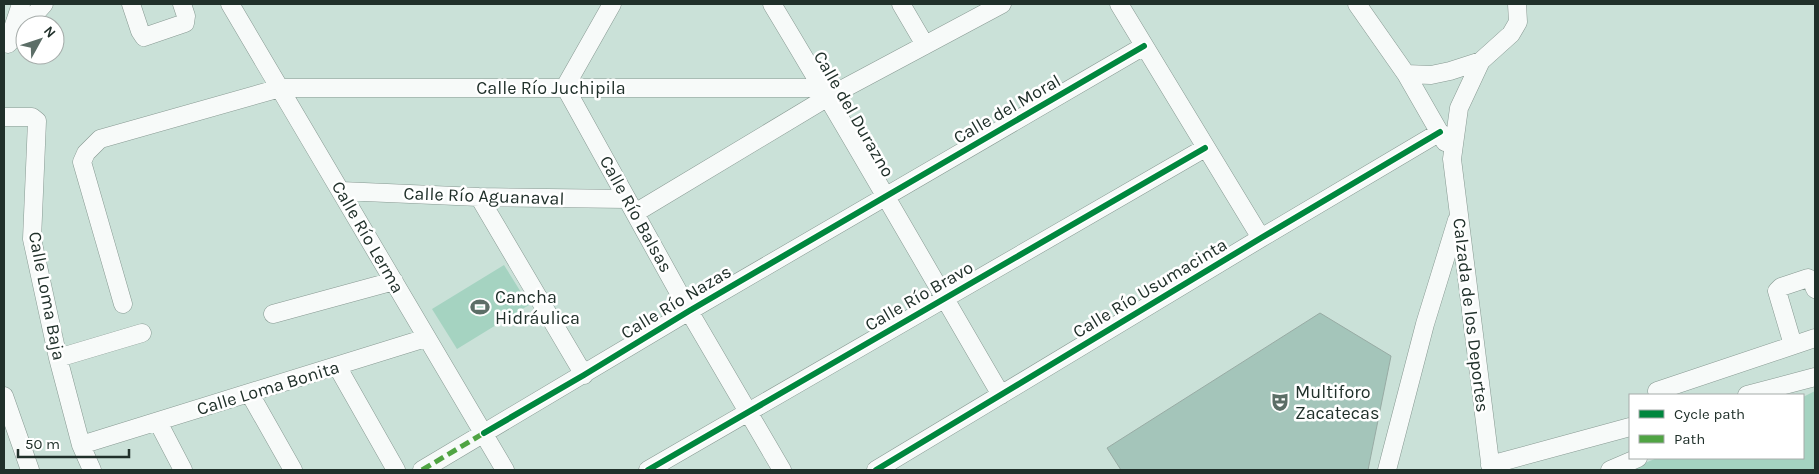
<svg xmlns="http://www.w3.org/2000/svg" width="1819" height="474" viewBox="0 0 1819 474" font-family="Karla,sans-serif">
	<rect width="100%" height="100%" fill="#cae1d8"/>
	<!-- green -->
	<path fill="#a5d3c1" d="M504,265L529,305L457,349L432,309Z
		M1815,391V470H1628L1657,458H1803V397Z"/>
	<!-- building -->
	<path fill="#a4c5ba" stroke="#98aba4" d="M1320,313L1391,356L1368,470H1121L1107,448Z"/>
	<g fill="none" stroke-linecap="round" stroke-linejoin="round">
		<!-- minor casing -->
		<g stroke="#879992" stroke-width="19">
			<path id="minor" d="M131,4L140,31L144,37L185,23L186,16L182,4
				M230,4L505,470
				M612,4L565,87L689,311L782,470
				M772,4C850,133 925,265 1001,395
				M901,4L925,45
				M1119,4L1261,238
				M1357,4L1406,74L1445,142
				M10,37L21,4
				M8,44L44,4
				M1406,74L1431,75L1450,71L1481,61
				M4,117H32L37,121L32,239L58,358L81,445L92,470
				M341,191L479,197L627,199
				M479,197L584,375
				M635,213L828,97L1002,4
				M123,304L82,162L86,153L100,139L280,88H823
				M273,314L394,281
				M1793,345L1777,291L1781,287L1808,278L1812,281L1815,289
				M58,358L142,333
				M337,366L396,470
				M1657,391L1815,338
				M250,394L293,470
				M1747,395L1815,377
				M4,396L30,470
				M158,422L183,470
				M81,445L426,338
				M1490,465L1630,427
				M422,470L689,311L1144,46
				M648,470L1205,148
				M876,470L1261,238L1440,132
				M1387,470L1425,324L1457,220
				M1491,470L1452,159L1459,108L1481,61L1511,34L1518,22L1517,4
				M1610,470L1638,458"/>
		</g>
		<!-- minor -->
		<use href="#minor" stroke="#f7faf9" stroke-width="18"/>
		<!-- quiet -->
		<path stroke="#50a443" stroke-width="5" stroke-dasharray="10 5" stroke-linecap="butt" d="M422,470L484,433"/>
		<!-- cycleway casing -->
		<g stroke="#fff" stroke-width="9">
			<path id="cycleway" d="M484,433L584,375L689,311L1144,46
				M648,470L1205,148
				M876,470L1261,238L1440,132"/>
		</g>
		<!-- cycleway -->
		<use href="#cycleway" stroke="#00873e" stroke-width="6"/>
	</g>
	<!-- icons -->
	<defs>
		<g id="stadium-bare" transform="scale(1.5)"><path d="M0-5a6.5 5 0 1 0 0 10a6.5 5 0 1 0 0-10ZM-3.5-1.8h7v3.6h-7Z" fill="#5c6e67" stroke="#fff" stroke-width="2.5" paint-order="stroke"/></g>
		<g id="theatre-bare" transform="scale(1.5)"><path d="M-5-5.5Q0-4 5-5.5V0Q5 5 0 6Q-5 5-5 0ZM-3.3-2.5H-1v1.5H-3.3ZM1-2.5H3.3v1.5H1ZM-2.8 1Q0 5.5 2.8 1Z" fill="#5c6e67" stroke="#fff" stroke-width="2.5" paint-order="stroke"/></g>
	</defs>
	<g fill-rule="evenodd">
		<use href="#stadium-bare" x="480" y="307"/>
		<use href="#theatre-bare" x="1280" y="402"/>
	</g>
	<g text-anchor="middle" stroke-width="5" stroke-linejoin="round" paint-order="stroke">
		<!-- street labels -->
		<g font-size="18" fill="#20302a" stroke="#fff">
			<text x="551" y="94">Calle Río Juchipila</text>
			<text transform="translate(1007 109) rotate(-30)" y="6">Calle del Moral</text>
			<text transform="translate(854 114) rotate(60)" y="6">Calle del Durazno</text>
			<text transform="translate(484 196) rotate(2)" y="6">Calle Río Aguanaval</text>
			<text transform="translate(636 214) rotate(61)" y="6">Calle Río Balsas</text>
			<text transform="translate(368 237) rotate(60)" y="6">Calle Río Lerma</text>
			<text transform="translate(1150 288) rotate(-31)" y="6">Calle Río Usumacinta</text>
			<text transform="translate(47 296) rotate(79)" y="6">Calle Loma Baja</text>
			<text transform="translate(919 296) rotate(-30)" y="6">Calle Río Bravo</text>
			<text transform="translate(676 302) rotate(-31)" y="6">Calle Río Nazas</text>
			<text transform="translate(1471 315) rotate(83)" y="6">Calzada de los Deportes</text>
			<text transform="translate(268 388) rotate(-17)" y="6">Calle Loma Bonita</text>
		</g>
		<!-- poi labels -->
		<g font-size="18" fill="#20302a" stroke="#fff" text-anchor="start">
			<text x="495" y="303">Cancha<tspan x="495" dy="21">Hidráulica</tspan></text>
			<text x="1295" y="398">Multiforo<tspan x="1295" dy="21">Zacatecas</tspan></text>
		</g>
	</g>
	<!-- border -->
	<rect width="1819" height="474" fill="none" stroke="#20302a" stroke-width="10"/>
	<!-- legend -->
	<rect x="1629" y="394" width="175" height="65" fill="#ffffff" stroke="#a6acaa"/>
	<rect x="1639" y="410" width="25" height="8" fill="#00873e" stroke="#a6acaa"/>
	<text x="1674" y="419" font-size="15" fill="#20302a">Cycle path</text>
	<rect x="1639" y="435" width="25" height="8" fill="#50a443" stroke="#a6acaa"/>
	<text x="1674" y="444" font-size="15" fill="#20302a">Path</text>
	<!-- north arrow -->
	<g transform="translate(40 40) rotate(50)"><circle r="24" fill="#ffffff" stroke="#a6acaa"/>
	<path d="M0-4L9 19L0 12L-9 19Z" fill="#5c6e67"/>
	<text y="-8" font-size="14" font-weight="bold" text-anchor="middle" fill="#20302a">N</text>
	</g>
	<!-- scale -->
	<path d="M18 449v8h111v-8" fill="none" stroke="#20302a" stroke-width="2.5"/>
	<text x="25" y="449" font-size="15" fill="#20302a" stroke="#ffffff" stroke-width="4" paint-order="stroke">50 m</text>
</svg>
